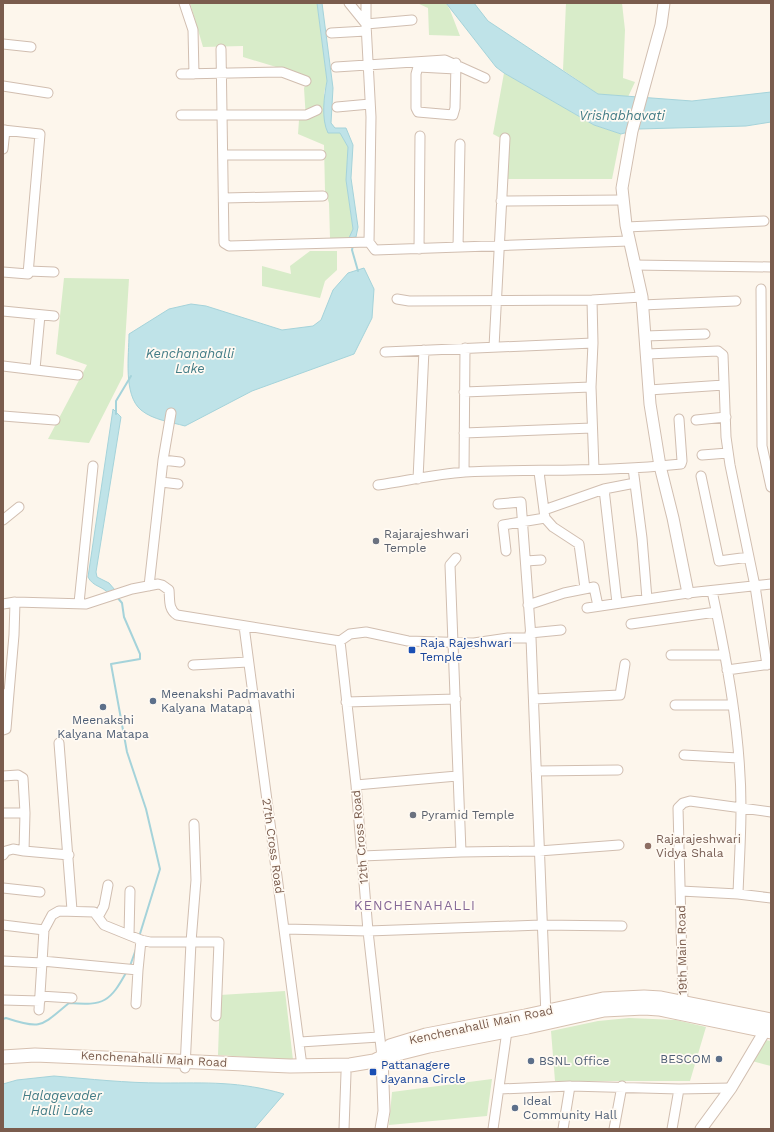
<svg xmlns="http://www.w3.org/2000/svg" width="774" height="1132" viewBox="0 0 774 1132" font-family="'Work Sans',sans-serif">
	<rect width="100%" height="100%" fill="#fdf6ec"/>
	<!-- green -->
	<path fill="#d8ecc9" d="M190,3H317L327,81L324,93L328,133H340L348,147L346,180L353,229L349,238H330L329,203L325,191L324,145L298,134L299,120H306L304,88L309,77L243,57V46L203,47Z
		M417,3H446L450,10L460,36L429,35L428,8Z
		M566,3H622L625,30L623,78L635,82L628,97L598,94L563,70Z
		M504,73L594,125L621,134L612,179H507L508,142L493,134Z
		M310,251H337V270L325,281L320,298L262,286V266L291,274L290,266Z
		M64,278L129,279L123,376L89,443L48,439L87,365L56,354Z
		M285,991L293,1060L218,1055L220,995Z
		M629,1018L676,1020L706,1027L690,1081H555L551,1031L598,1021Z
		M765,1040L771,1041V1066L752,1061Z
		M492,1079L487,1116L389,1125L392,1092Z"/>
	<!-- water -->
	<path fill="#bfe3e8" stroke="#a5d3da" d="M317,3H322L333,88L331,123L335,128H346L353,145L351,178L358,227L356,237L349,238L353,229L346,180L348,147L340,133H328C321,119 324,96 327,81Z
		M446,3H474L488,21L598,94L692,101L771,92V122L746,126L639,129L621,134L594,125L504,73L496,67Z
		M364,268L374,289L372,318L354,354L252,391L185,426C171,422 153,420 141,410C123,395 129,355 129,334L169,309L191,304L206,306L282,330L313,326L321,320L333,290L348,273Z
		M113,409L121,417L96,572L97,577L109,583L115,590L109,594C103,586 93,587 88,577Z
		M54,1076C90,1079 126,1083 162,1083C207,1083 239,1081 284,1094L254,1129H3V1084L17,1080Z"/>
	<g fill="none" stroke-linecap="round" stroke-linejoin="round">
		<!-- stream -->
		<path stroke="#a5d3da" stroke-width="2" d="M353,245L352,250L358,271
			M116,414V401L131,376
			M117,597L122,603L124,617L140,654V659L111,664L127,752L146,809L160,869L139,937
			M130,966L136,949
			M3,1019L6,1018C42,1030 41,1026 69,1003C104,1006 110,1002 127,971"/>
		<!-- minor casing -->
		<g stroke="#d1beb0" stroke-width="11">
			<path id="minor" d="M184,3L193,30L194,74
				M349,3L366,24L371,117L369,242L375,250L629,241
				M366,3V24L412,20
				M331,33L366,31
				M3,44L31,47
				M221,49L224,243L229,246L369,242
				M336,67L445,60L485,78
				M456,69L418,67L416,74V108L418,112L453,115L455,108L456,63
				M181,74L282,72L306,81
				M3,86L48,93
				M337,107L370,104
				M181,115H306L317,110
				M3,130L40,134L28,274L3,272
				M3,149L5,130
				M223,155H321
				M224,198L323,196
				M501,201L622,200
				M626,227L764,221
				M458,247L460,144
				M419,249L420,136
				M634,265L771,267
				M28,271L54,272
				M761,289L762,446L771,487
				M397,299L409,301L592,300L642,297
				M592,300L593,343
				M642,305L736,301
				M3,311L54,316
				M645,336L705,334
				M494,347L505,138
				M385,352L593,343L591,387L594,469
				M647,354L718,351L723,355L726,437L730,465L755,586L767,665
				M3,366L78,375
				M35,369L40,315
				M649,390L724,385
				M464,392L591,387
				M3,416L55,420
				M696,420L726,417
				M464,433L592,428
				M702,455L728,453
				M163,460L180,462
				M633,468L642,538L647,599
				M464,472L465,348
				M701,476L719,561L749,557
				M418,479L424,350
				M161,482L178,484
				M378,485C406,481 436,474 465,472C537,469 609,472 681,464L682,461L679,419
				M604,489L635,483
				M498,504L521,502L531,638L546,1016
				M544,510L604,489L617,603
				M545,518L553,527L579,544L585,588
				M3,520L19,507
				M506,551L503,525L545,518L539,472
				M526,561L541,560
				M149,586L163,460L171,413
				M712,591C727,661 741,736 741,808C741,837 739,865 738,894
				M79,603L93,466
				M3,604L15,602L86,604L132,589L158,584L162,585L169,590C170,600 168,609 177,615L340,641L350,634L366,632L408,641L474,643L508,638H531
				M528,605L564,593L594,587L598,606
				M587,608L688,593L771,584
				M631,624L716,612
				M244,626L302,1066
				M530,633L561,630
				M340,641L356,785L368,931L382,1057
				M671,655H725
				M193,665L248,662
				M727,670L771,664
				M9,693L14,635L15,602
				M3,694L9,693L6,729L3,730
				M534,699L620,695L625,664
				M346,702L456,699
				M675,705H732
				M59,743L72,910
				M684,755L738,758
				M536,771L618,770
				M3,776L18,775L23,778L25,813L24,851
				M356,785L457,776
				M3,813H25
				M461,852L539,851L619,845
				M3,855L6,851L13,849L24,851L69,855
				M362,856L461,852L450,565L456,558
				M3,888L40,892
				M681,891L738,894L771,898
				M98,917L104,906L108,885
				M3,925L44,930L52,915L59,911L94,912L104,925L141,940L150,942H219L216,1016
				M285,929L368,931L541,925L622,926
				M129,935L130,891
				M3,961L42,963
				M42,961L138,970L141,940
				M40,996L72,998
				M3,1000L40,1001
				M683,1002L678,808L683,803L690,801L771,812
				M136,1004L138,970
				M39,1010L44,930
				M300,1042L379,1037
				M185,1068L191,942L196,880L194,824
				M500,1089L570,1086L679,1089
				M344,1129L346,1073
				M493,1129L507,1031
				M563,1129L570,1086
				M614,1129L622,1086
				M672,1129L679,1089L731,1088"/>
		</g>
		<!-- tertiary casing -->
		<g stroke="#d1beb0" stroke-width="13">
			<path id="tertiary" d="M664,3L661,25L632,131L622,188L626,225L642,297L650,404L660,466L673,518L688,593
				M381,1129L384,1111L382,1057
				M701,1129L731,1088L769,1024"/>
		</g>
		<!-- secondary casing -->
		<g stroke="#d6c0b0" stroke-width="15">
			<path id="secondary" d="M3,1057L35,1055L290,1066L350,1065L374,1061L382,1057L390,1046L426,1035L525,1016L603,999L644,997L661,998L771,1020
				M381,1064L393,1055L429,1046L528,1027L604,1010L644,1008L659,1009L771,1032"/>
		</g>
		<!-- minor -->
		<use href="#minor" stroke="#fff" stroke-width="9"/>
		<!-- tertiary -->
		<use href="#tertiary" stroke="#fff" stroke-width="11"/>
		<!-- secondary -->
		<use href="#secondary" stroke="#fff" stroke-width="13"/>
	</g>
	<!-- markers -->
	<g fill="#6b7280" stroke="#fffaf3" stroke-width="1.5">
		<circle cx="376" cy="541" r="4"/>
		<circle cx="413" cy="815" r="4"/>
	</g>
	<g fill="#1a4fb4" stroke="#fffaf3" stroke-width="1.5">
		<rect x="408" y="646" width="8" height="8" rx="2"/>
		<rect x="369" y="1068" width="8" height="8" rx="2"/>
	</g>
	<g fill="#5c6f8a" stroke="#fffaf3" stroke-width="1.5">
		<circle cx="153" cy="701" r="4"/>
		<circle cx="103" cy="707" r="4"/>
		<circle cx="719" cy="1059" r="4"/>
		<circle cx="531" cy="1061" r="4"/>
		<circle cx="515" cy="1108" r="4"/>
	</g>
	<circle fill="#8d6e63" stroke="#fffaf3" stroke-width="1.5" cx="648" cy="846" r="4"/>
	<g text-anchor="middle" stroke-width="3.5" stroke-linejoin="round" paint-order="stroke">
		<!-- worship labels -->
		<g font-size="12" fill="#5b616d" stroke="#fffaf3" text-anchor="start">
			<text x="384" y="538">Rajarajeshwari<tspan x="384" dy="14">Temple</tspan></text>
			<text x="421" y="819">Pyramid Temple</text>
		</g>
		<!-- transit labels -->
		<g font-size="12" fill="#164399" stroke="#fffaf3" text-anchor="start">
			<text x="420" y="647">Raja Rajeshwari<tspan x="420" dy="14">Temple</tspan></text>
			<text x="381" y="1069">Pattanagere<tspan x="381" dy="14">Jayanna Circle</tspan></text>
		</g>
		<!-- service labels -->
		<g font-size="12" fill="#4e5e75" stroke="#fffaf3" text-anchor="start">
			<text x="161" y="698">Meenakshi Padmavathi<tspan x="161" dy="14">Kalyana Matapa</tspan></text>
			<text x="103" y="724" text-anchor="middle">Meenakshi<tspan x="103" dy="14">Kalyana Matapa</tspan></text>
			<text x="711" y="1063" text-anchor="end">BESCOM</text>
			<text x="539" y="1065">BSNL Office</text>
			<text x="523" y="1105">Ideal<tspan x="523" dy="14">Community Hall</tspan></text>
		</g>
		<!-- street labels -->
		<g font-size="12" fill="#7a5c4d" stroke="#fffaf3">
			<text transform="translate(360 837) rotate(-95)" y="4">12th Cross Road</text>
			<text transform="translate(273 846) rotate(82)" y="4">27th Cross Road</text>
			<text transform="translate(682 950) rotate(-91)" y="4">19th Main Road</text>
			<text transform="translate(481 1025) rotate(-12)" y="4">Kenchenahalli Main Road</text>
			<text transform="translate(154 1059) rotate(3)" y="4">Kenchenahalli Main Road</text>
		</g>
		<!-- education labels -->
		<g font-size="12" fill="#785e54" stroke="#fffaf3" text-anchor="start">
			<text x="656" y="843">Rajarajeshwari<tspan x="656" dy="14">Vidya Shala</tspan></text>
		</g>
		<!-- water labels -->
		<g font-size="13" font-style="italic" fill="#437c86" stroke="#fffaf3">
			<text x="622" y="120">Vrishabhavati</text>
			<text x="190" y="358">Kenchanahalli<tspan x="190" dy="15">Lake</tspan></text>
			<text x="62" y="1100">Halagevader<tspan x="62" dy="15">Halli Lake</tspan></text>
		</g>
		<!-- neighbourhood labels -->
		<g font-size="13" letter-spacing="1" fill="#846695" stroke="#fffaf3">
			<text x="415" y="910">KENCHENAHALLI</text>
		</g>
	</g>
	<!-- border -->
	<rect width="774" height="1132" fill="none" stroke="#7a5c4d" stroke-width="8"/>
</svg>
